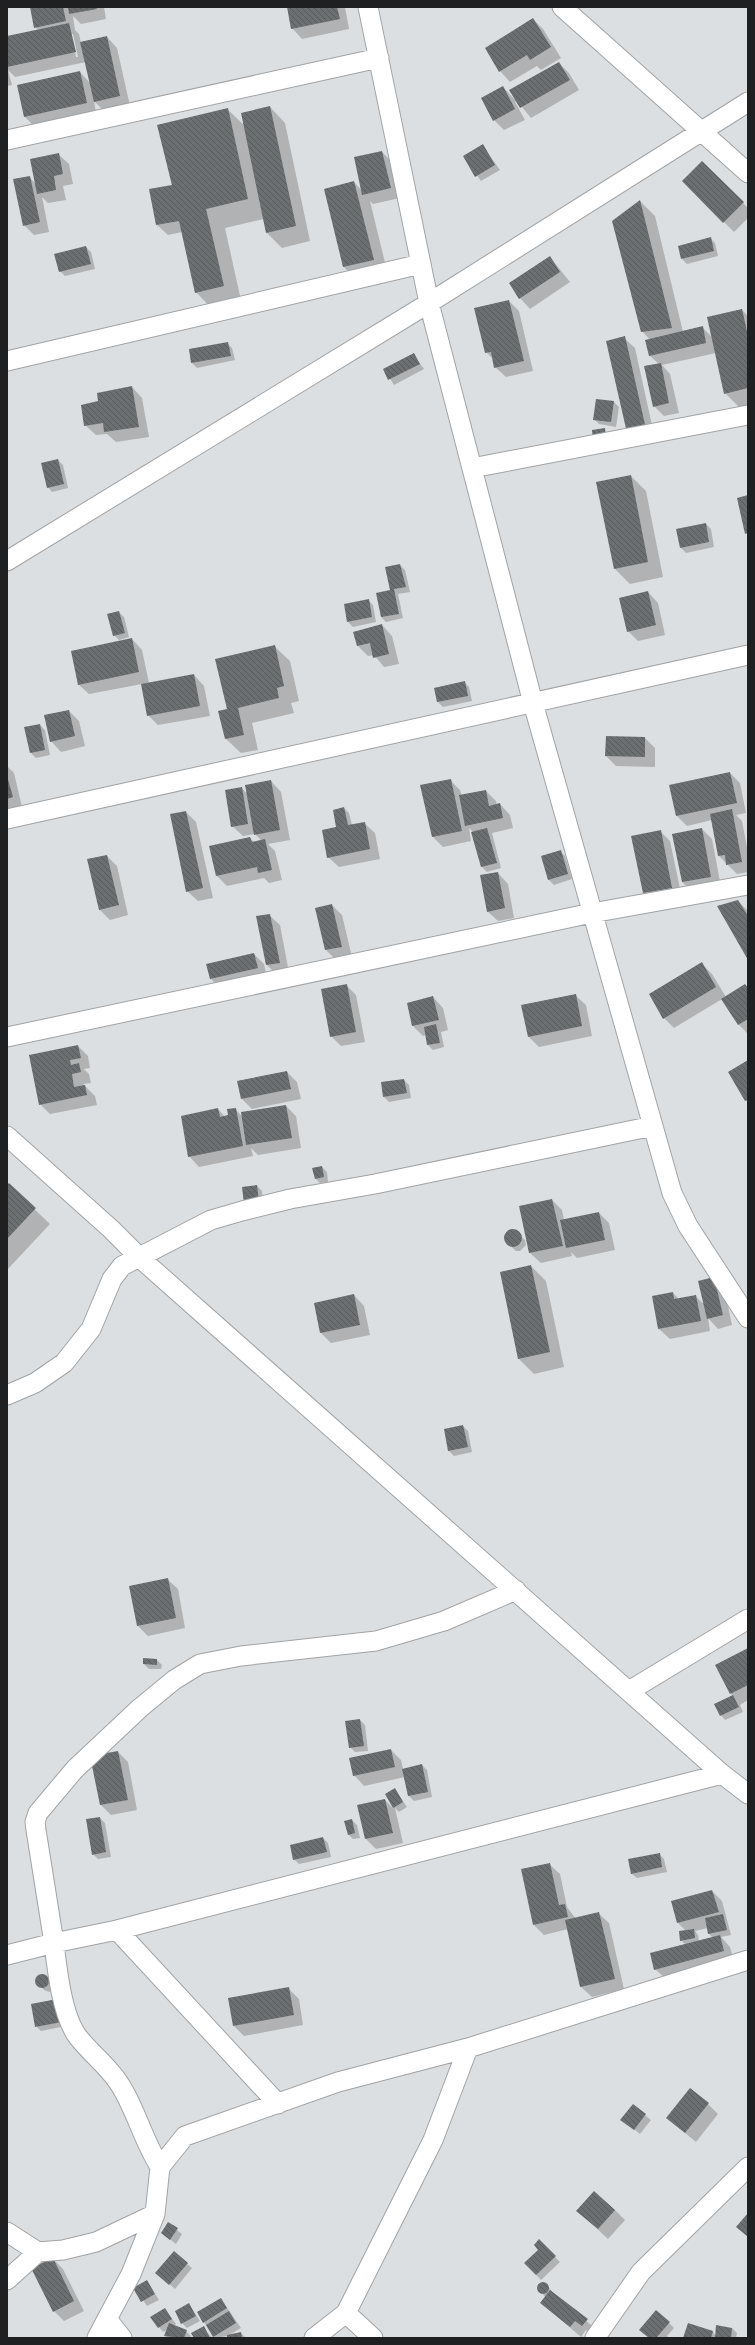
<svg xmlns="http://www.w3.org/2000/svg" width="755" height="2345" viewBox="0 0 755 2345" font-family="'Exo 2',sans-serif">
	<defs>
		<pattern id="building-back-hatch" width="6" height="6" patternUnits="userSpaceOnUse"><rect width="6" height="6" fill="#6c6f71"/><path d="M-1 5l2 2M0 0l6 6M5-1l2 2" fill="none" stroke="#585b5c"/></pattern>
	</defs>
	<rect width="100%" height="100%" fill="#dcdfe1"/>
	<!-- shadow -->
	<path fill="#0003" fill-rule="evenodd" d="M31,7H104L106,19L81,24L73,16L75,30L79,34L81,43L107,37L117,48L130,106L105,112L94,101L96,113L35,127L25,117L80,72L91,84L86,62L15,77L8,70L12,85L7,86V37L39,30L35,27ZM71,34H73L78,57H76Z
		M288,7H345L349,29L302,39L292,28Z
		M533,19L543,29L561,58L541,70L537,66L510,82L500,71L486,48Z
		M559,63L569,73L579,90L531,118L517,101L515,102L525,120L504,130L494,120L503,87L515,100Z
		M270,107L285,123L310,241L282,248L267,233L264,219L225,228L242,305L215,312L196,292L182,232L168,235L157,225L172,186L158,125L227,109L245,126Z
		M483,146L500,170L481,181L464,157Z
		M382,152L392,162L400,198L373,204L370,201L388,275L359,282L344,267L325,189L354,182L362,191Z
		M58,154L69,164L73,184L63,186L66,200L48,203L42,197L49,232L34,235L24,225L29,177L36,184Z
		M702,162L748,208V218L734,232L683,181Z
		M640,201L655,216L683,332L702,327L713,338L742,310L748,316V406L740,408L725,393L716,353L662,365L670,374L679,413L664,416L654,406L659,364L650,356V340L642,331Z
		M710,238L715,243L718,256L687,264L682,259Z
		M86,247L91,252L95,269L65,276L60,271Z
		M550,257L570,282L530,309L520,298Z
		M509,301L519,311L533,371L506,377L495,367L494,360L486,352Z
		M624,338L635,348L655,439L638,443Z
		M227,343L232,348L235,360L197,368L192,363Z
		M413,354L424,369L394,385L384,369Z
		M132,387L142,398L149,437L116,442L107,434L96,435L85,425L100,402Z
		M597,400L614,402L619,407L616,427L599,424L594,419Z
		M58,460L63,465L68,488L52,492L48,487Z
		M631,476L646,491L663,577L630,584L615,569L598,483Z
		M706,524L711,529L714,547L686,553L681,548Z
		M400,565L405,570L410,592L398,594L403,618L386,622L381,617Z
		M648,592L658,603L665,635L638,641L628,631Z
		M368,600L373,605L376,622L353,627L348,622Z
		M119,612L124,617L129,637L119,640L114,635Z
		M382,625L392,636L399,664L384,667L374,655L368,656L358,646Z
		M132,639L142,650L149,683L194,675L204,686L210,716L158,725L148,715L142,684L89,694L78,684Z
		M274,646L290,661L299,701L291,703L294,713L252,723L258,750L241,753L225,738L228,710Z
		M464,682L469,687L472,701L443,707L438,702L435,688Z
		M69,711L79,721L85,746L61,752L51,741Z
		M40,725L45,730L50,755L36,758L31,753L26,728Z
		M607,737L645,738L655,748V767L616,766L606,756Z
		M7,766L14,773L22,807L7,811Z
		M730,773L740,783L746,813L736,815L742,821L748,853V872L737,874L719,856L712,820L687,826L677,816Z
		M450,780L460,790L462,796L486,791L496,801L497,805L500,804L510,815L513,828L492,833L501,868L487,872L482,867L473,832L469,828L471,841L443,847L433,837Z
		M271,781L281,792L290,840L268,844L275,851L282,880L269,883L264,878L227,886L217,876L210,847L250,838L255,843L262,841L255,834L243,836L232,826L242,788L247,794Z
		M344,808L349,813L352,825L364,823L375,833L380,859L339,867L328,857Z
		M186,812L196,822L213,898L198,901L187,891Z
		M702,829L712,839L721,887L693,892L682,882Z
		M660,831L670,841L682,898L654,903L644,893Z
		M560,851L565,856L572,879L554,885L549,880Z
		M107,856L117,866L128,915L110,920L100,910L88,860Z
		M498,873L508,884L514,918L498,921L487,911Z
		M738,901L748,911V958Z
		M332,905L342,915L352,957L336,960L326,950Z
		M269,915L280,925L289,973L277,975L267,965L257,917Z
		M254,954L264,964L267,978L221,989L211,979Z
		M701,963L712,974L726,997L745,985L748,988V1034L739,1025L722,999L674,1028L664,1018L650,995Z
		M346,985L356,995L365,1042L341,1046L331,1036Z
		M575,995L586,1005L592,1036L539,1047L529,1037Z
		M433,997L443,1008L448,1030L441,1032L444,1047L433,1050L428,1045L426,1035L423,1036L413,1026L408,1004Z
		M78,1046L88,1056L90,1068L84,1069L89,1074L91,1083L83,1084L95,1096L97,1105L50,1114L40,1104Z
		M287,1072L297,1082L301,1099L252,1109L242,1099L238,1081Z
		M404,1080L409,1085L411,1098L389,1102L384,1097Z
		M286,1106L296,1116L301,1148L258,1155L251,1148L253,1156L199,1167L189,1156L218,1109L225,1117L229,1116L235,1109L242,1116V1113Z
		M322,1167L327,1172L328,1182L320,1183L315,1178Z
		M9,1185L50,1224L7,1270V1186Z
		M257,1186L262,1191L263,1207L243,1187Z
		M552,1200L562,1210L564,1220L599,1213L609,1223L615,1250L577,1258L571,1252L572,1256L541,1263L530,1253Z
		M514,1230L525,1240L526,1245L520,1251H516L506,1242L505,1234L509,1231Z
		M531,1266L546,1281L564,1367L534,1374L519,1359Z
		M699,1282L724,1288L732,1325L718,1329L708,1318L710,1331L670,1339L659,1329L653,1297L673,1293L679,1299L695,1296L705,1305Z
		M354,1295L364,1306L370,1335L331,1343L321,1333Z
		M463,1426L468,1431L472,1452L454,1456L449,1451L445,1430Z
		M167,1579L178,1589L185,1628L148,1636L138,1626Z
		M748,1649V1700L740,1705L743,1712L725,1720L721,1715L733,1696L731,1694Z
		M157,1660L162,1665L161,1669H149L144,1664Z
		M360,1720L365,1725L368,1751L355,1752L350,1747Z
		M391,1750L401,1760L403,1769L422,1765L427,1770L432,1797L414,1801L409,1796L405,1777L364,1786L354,1775Z
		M118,1752L128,1762L137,1810L111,1815L101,1805Z
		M395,1789L407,1807L399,1812L395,1808L403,1843L376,1849L366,1839L358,1806L385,1800L394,1809L386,1795Z
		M100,1818L105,1823L111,1857L98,1859L93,1854Z
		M352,1820L357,1825L360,1838L353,1839L348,1834Z
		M323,1838L328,1843L331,1857L299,1864L294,1859Z
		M659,1854L664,1859L667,1872L637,1878L632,1874Z
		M549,1864L560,1874L567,1907L576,1919L598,1913L609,1923L624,1989L592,1997L581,1987L568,1929L544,1935L534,1925Z
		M712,1891L722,1901L731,1935L721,1937L730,1947L734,1961L666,1979L655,1969L686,1945L681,1940L686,1931L678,1923ZM708,1928L709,1934L713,1938L699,1942L698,1935L695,1931Z
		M46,1975L51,1981L53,1990L49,1992L44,1990L37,1982L38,1977Z
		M288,1988L299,1999L303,2025L244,2036L234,2026Z
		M32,2005L66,2026L41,2031L36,2026Z
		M708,2104L718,2114L696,2142L667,2118Z
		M633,2105L651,2120L640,2134L622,2120Z
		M615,2210L625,2220L608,2239L578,2211Z
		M169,2224L182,2234L176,2244L162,2233Z
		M539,2241L560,2262L541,2280L525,2263L539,2250Z
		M53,2259L63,2269L84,2311L64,2321L54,2311Z
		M187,2264L192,2268L175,2289L161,2277Z
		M147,2281L159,2300L147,2306L135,2288Z
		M545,2283L554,2294L597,2330L593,2336L586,2330L581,2337L541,2303L546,2298L538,2288L539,2286Z
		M221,2299L241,2328L229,2335L241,2333L246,2338H228V2336L215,2338L204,2322Z
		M189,2305L200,2321L187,2328L182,2323Z
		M165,2309L176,2324L173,2326L186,2331L191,2336L190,2338H167L165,2336L167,2330L163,2332L159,2327Z
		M669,2323L674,2328L667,2336L669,2338H649Z
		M204,2328L212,2338H195Z
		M732,2328L737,2333L736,2338H684L713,2332L716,2336Z"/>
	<!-- building -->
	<path fill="url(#building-back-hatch)" d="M30,7H63L66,21L34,28Z
		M68,7H96L97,9L69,14Z
		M287,7H337L340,19L291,29Z
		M533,18L551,47L530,60L527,55L499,72L485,48Z
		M69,23L76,52L7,67V36Z
		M107,36L120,96L94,102L80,42Z
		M559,62L570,80L520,108L509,90Z
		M80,71L87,103L24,117L17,85Z
		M503,86L515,109L493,121L481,98Z
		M270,106L296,226L266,233L241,113Z
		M228,108L248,199L206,209L224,286L195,293L179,221L156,225L149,189L172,185L157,125Z
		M483,144L495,165L475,177L463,156Z
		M382,151L391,188L362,195L354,157Z
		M59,153L63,174L54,176L56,190L37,194L30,159Z
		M702,161L744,202L723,223L682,181Z
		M30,176L40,222L23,226L13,179Z
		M354,181L374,260L343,267L324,189Z
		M640,200L672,328L641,332L612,221Z
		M711,237L714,251L681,259L678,246Z
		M86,246L91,264L59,272L54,254Z
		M550,256L560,272L519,299L509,283Z
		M509,300L524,361L494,368L491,352L485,353L474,308Z
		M742,309L748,336V388L724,394L707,317Z
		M703,326L706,343L649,356L645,340Z
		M625,336L646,429L627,433L606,341Z
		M228,342L231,356L191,363L189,349Z
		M414,353L420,364L388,380L383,369Z
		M661,363L669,403L653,407L644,366Z
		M132,386L139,427L104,432L103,423L84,426L81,405L98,401L97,393Z
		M596,399L614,401L611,422L593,420Z
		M605,428L606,439L593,441L592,430Z
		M58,459L64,484L47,488L41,463Z
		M631,475L648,562L614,569L596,482Z
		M748,495V533L745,534L737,498Z
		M706,523L709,542L680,548L676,529Z
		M400,564L406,587L394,589L399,614L381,617L376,593L390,590L385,567Z
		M648,591L656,625L627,632L619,598Z
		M369,599L372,617L347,622L344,604Z
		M119,611L125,633L113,636L107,614Z
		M382,624L389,654L373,658L370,643L357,646L353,632Z
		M132,638L139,672L78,685L71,651Z
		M275,645L284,686L277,688L279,698L238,708L244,735L225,739L218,711L227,709L215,659Z
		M194,674L200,706L147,716L141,684Z
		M465,681L468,696L437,702L434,688Z
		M69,710L75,736L50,742L44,715Z
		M40,724L45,750L30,753L24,727Z
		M606,736L645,737V757L605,756Z
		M730,772L737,803L676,816L669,785Z
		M7,776L13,797L7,799Z
		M451,779L462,831L432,837L420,785Z
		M271,780L280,830L254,835L245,785Z
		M242,787L248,824L231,827L225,790Z
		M486,790L489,806L500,803L503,818L465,826L459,795Z
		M344,807L348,825L365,822L370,849L327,858L322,830L336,827L333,810Z
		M732,809L742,862L726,865L725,855L718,856L710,814Z
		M186,811L203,888L186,892L170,814Z
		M487,828L497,863L481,867L471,832Z
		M702,828L711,877L682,882L672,834Z
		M661,830L672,888L643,893L631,836Z
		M250,837L252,842L265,839L272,870L258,873L257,867L216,876L209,846Z
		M561,850L568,874L548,880L541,856Z
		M107,855L119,905L99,910L87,859Z
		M498,872L505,908L487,912L480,875Z
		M738,900L748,916V960L717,906Z
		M332,904L342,947L325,950L315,908Z
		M270,914L280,963L266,965L256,916Z
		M254,953L258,968L210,979L206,964Z
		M702,962L716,987L663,1019L649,994Z
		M347,984L356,1032L330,1037L321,989Z
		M745,984L748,988V1019L738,1025L721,999Z
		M576,994L582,1026L528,1037L521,1005Z
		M433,996L439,1020L412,1026L407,1003Z
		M436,1024L440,1043L427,1045L424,1027Z
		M78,1045L81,1058L70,1060L71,1065L79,1063L81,1072L72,1074L74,1087L85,1085L87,1095L39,1105L29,1055Z
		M748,1060V1100L745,1101L728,1072Z
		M287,1071L291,1089L241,1099L237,1081Z
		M404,1079L407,1093L383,1097L381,1082Z
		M286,1105L292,1138L246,1145L241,1112Z
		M218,1108L220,1117L228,1115L227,1109L236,1108L243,1146L188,1157L181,1116Z
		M322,1166L324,1177L315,1179L312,1168Z
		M9,1183L36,1208L7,1239V1185Z
		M257,1185L259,1202L244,1204L242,1187Z
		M552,1199L563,1246L529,1253L519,1206Z
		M599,1212L605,1240L566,1248L560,1220Z
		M504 1238a9 9 0 1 1 18 0a9 9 0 1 1-18 0Z
		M531,1265L550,1352L518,1359L500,1272Z
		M714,1277L723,1315L707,1319L698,1281Z
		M673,1292L674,1299L696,1295L701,1321L658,1329L652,1296Z
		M354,1294L360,1325L320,1333L314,1303Z
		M463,1425L468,1447L448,1451L444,1429Z
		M168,1578L176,1618L137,1626L129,1586Z
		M748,1648V1685L730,1694L715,1665Z
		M143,1658L157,1659V1665L143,1664Z
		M733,1695L739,1707L720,1716L714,1704Z
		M360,1719L364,1746L349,1748L345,1721Z
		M391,1749L395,1767L353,1776L349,1758Z
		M118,1751L128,1800L100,1805L90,1756Z
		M422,1764L428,1792L408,1796L402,1769Z
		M395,1788L403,1802L393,1808L385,1794Z
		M385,1799L393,1833L365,1839L357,1805Z
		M100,1817L106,1852L92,1855L86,1819Z
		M352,1819L355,1833L348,1835L344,1821Z
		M323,1837L327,1852L293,1860L290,1845Z
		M660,1853L662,1867L631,1874L628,1859Z
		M550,1863L559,1905L565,1904L568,1917L533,1925L521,1869Z
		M712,1890L719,1912L677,1923L671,1901Z
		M599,1912L615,1979L580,1987L565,1920Z
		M723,1914L727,1930L708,1934L705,1918Z
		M694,1929L695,1938L680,1941L679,1931Z
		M720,1935L724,1951L654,1970L650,1953Z
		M35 1981a7 7 0 1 1 14 0a7 7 0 1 1-14 0Z
		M289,1987L294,2015L233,2026L228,1998Z
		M57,1999L62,2022L35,2027L31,2004Z
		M690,2088L709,2103L685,2133L666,2118Z
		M633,2104L646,2114L634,2130L620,2120Z
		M594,2191L615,2210L598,2229L576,2211Z
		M748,2213V2237L736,2227Z
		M168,2222L178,2228L170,2240L161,2233Z
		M539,2239L556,2256L536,2275L524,2263L538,2250L534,2245Z
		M174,2251L188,2263L169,2285L155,2273Z
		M53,2258L74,2301L53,2312L31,2268Z
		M147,2280L155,2294L141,2302L133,2288Z
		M537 2288a6 6 0 1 1 12 0a6 6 0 1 1-12 0Z
		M550,2290L588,2319L582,2326L575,2321L570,2327L540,2303Z
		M221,2298L227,2308L203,2323L197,2312Z
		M189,2303L196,2316L181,2324L175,2311Z
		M165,2308L172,2319L158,2328L150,2317Z
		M656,2310L670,2322L656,2338H649L639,2330Z
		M229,2311L236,2323L213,2337L206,2325Z
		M169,2323L187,2330L184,2338L164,2336Z
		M688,2323L713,2331L711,2338H683Z
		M716,2325L732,2328L731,2338H715Z
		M204,2326L210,2338H194L191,2333Z
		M241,2332L242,2338H227V2335Z"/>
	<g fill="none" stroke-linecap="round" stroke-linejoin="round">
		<!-- street casing -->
		<g stroke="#a1a3a5" stroke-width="21">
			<path id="street" d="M368,7L429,303L533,703L672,1193L688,1226L748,1318
				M562,7L748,173
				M7,140L379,58
				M7,361L421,264
				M472,468L748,415
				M7,561L429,303L748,102
				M7,819L748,655
				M7,1037L592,913L748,885
				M7,1136L111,1229L140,1258L722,1774L748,1794
				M7,1395L35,1383L64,1363L91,1329L112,1279L122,1266L211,1220L242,1211L290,1199L375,1184L653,1126
				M629,1691L748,1619
				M117,1930L278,2104
				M7,1955L54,1943L36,1830L35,1822L38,1813L75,1769L140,1708L174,1680L200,1664L241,1656L376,1641L444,1621L516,1590
				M160,2167C144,2142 137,2113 122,2088C111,2068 92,2055 78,2037C62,2016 57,1969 54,1943L117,1930L722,1774
				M7,2232L38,2252
				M7,2280L38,2252L63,2250L96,2242L155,2214
				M346,2313L373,2338
				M97,2338L107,2319
				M122,2338L107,2319L131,2274L155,2214L160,2167L185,2136L338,2082L468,2048L748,1960
				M314,2338L346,2313L433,2140L468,2048
				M595,2338L641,2272L748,2167"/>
		</g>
		<!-- street -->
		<use href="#street" stroke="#fff" stroke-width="19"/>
	</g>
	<!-- border -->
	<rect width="755" height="2345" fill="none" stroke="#1f2021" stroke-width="16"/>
</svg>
